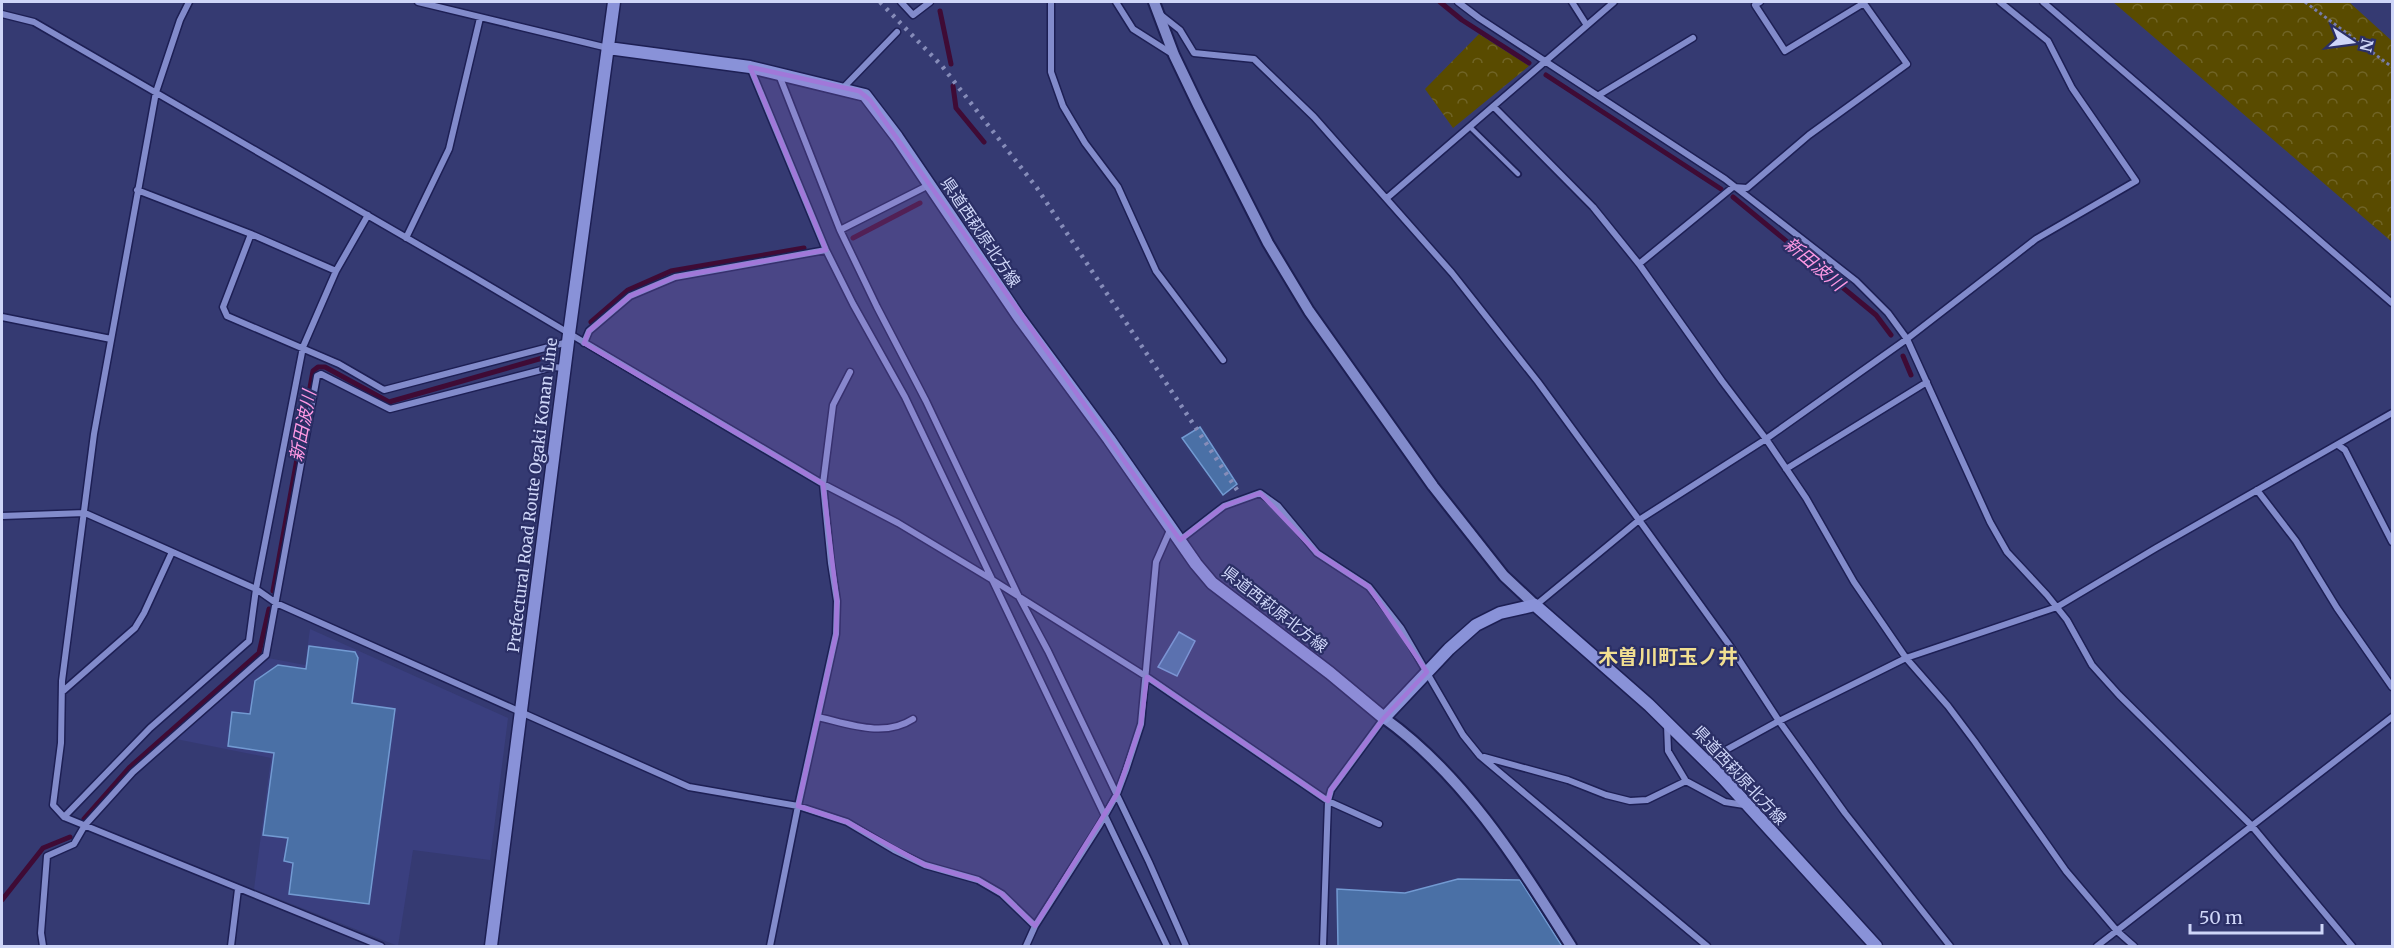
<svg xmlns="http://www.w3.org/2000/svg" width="2394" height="948" viewBox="0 0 2394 948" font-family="Merriweather,'Noto Sans JP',serif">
	<defs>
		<pattern id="forest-crowns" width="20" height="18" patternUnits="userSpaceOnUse" patternTransform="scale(1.5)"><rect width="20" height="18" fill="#594b00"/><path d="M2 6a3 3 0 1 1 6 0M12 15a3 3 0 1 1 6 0" fill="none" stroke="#706426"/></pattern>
	</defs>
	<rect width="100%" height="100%" fill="#353a72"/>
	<!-- built -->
	<path fill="#3a3f7f" d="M310,629L508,718L490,860L413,850L398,946L254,889L271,758L176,739L268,658L305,665Z"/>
	<!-- forest -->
	<path fill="url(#forest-crowns)" d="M2113,2H2349L2392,41V242Z
		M1479,34L1529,66L1453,128L1425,89Z"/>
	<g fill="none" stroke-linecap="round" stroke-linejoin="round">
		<!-- stream -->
		<path stroke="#3f0b35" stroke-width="5" d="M1440,2L1462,20L1529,63
			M940,11L951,64
			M1546,75L1721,189
			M953,86L956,108L984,142
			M1733,197L1876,315L1891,335
			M853,238L920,203
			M591,322L628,290L671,271L804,248
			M1903,356L1911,375
			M273,591L313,371L318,367H325L389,402L553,355
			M84,819L130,767L259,653L269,609
			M2,900L43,848L70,837"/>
	</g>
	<!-- building -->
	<path fill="#4a70a6" stroke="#729ad2" stroke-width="1.5" d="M1200,427L1237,484L1223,495L1182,438Z
		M1179,632L1195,641L1177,676L1158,667Z
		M309,646L355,652L358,658L352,703L395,709L369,904L289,894L293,863L284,861L288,838L263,835L274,753L228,746L232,712L250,714L255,681L278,665L306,669Z
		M1458,879L1520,880L1562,946H1338L1337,889L1405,893Z"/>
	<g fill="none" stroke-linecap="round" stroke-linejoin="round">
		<!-- service casing -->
		<g stroke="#1d1f54" stroke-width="8">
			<path id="service" d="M1470,127L1518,174"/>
		</g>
		<!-- minor casing -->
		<g stroke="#1d1f54" stroke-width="9">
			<path id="minor" d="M189,2L180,20L156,92L94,434L62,681L61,743L53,805L64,817L381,946
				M418,2L608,48
				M901,2L913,15L930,2
				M1051,2V72L1063,106L1085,143L1118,187L1156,271L1223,360
				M1116,2L1133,29L1174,55
				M1458,2L1479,18L1725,179L1856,281L1888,313L1907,339L1990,522L2007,552L2047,595L2067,620L2092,665L2119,695L2251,825L2352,946
				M1572,2L1586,24
				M1760,2L1755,5L1785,51L1864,3
				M2043,2L2392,303
				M2,14L34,22L469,274L823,484L898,523L991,579L1147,677L1328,801L1379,824
				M1161,15L1180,30L1194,53L1254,59L1314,117L1452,273L1538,382L1639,520L1730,646L1779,721L1845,813L1950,946
				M750,67L826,250L853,304L905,397L1167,946
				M779,75L840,230L877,307L926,401L1018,595L1048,651L1149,862L1186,946
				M843,88L897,32
				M1599,95L1693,38
				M1494,107L1593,207L1639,264L1722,381L1766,439L1806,498L1854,582L1906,658L1948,706L1975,742L2066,871L2117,931L2134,946
				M137,190L251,234L223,307L227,316L339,364L384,390L568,342
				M1387,198L1614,2
				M840,230L929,185
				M251,234L336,271
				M406,238L449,149L480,18
				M1639,264L1733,187L1747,188L1809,135L1907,64L1863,2
				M2,317L111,339
				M584,343L589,331L630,296L675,277L826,250
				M2338,445L2345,450L2392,542
				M1786,469L1927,382
				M2257,490L2296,541L2337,608L2392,687
				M2,516L85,513L256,589L276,603L689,787L798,806L847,822L894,850L925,865L978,880L1002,894L1035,926
				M1180,540L1224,506L1260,493L1278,506L1317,553L1369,587L1401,628L1463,735L1480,756L1707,946
				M1536,605L1639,520L1766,439L1907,339L2036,239L2136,181L2072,88L2048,41L2000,2
				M62,692L135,628L144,613L172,552
				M818,717C849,724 884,738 913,719
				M1667,725L1668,751L1686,781L1725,802L1744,805
				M1484,757L1568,780L1606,795L1630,801L1647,800L1686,781
				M1706,761L1779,721L1906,658L2057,607L2156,548L2392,413
				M64,817L150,728L249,641L256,589L303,347L336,271L368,215
				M43,946L41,933L47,856L74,844L85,825L133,772L266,655L317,376L321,374L390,409L553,367L565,368
				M231,946L238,889
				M770,946L798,806L836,634L837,601L831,563L823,484L833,405L850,372
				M1026,946L1035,926L1099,826L1117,794L1126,770L1141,724L1156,562L1171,528
				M1323,946L1328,801L1331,790L1384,718
				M2097,946L2392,717"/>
		</g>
		<!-- tertiary casing -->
		<g stroke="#1d1f54" stroke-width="14">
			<path id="tertiary" d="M1154,2L1174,55L1198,105L1268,243L1309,311L1433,486L1504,576L1535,605
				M1384,718C1465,776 1519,864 1571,946"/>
		</g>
		<!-- secondary casing -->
		<g stroke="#1d1f54" stroke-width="15">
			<path id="secondary" d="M608,48L750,67L865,95L897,137L1019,317L1109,439L1196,564L1212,583L1330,673L1384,718L1449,649L1476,625L1500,613L1535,605L1649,705L1723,778L1876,946
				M491,946L569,334L614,2"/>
		</g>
		<!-- path -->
		<path stroke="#777cab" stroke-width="3" stroke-dasharray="3 3" stroke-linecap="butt" d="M2305,2L2392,67"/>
		<!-- service -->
		<use href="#service" stroke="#828bcb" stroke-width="4.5"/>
		<!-- minor -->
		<use href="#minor" stroke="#828bcb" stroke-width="6"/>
		<!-- tertiary -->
		<use href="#tertiary" stroke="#828bcb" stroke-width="10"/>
		<!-- secondary -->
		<use href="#secondary" stroke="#8992d8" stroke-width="12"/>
		<!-- rail -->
		<path stroke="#868cb9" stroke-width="4.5" stroke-dasharray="3 6" stroke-linecap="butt" d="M880,2L942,66L1037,188L1237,490"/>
	</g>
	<!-- marked area -->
	<path fill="#a178d9" fill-opacity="0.2" stroke="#a178d9" stroke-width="4.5" stroke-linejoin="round" d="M750,67L859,91L870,100L1180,540L1224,506L1260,493L1317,553L1369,587L1427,672L1384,718L1331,790L1328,801L1147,677L1141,724L1117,794L1035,926L1002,894L978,880L925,865L847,822L798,806L836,634L837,601L823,484L584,343L589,331L630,296L675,277L826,250Z"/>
	<g text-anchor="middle" stroke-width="4.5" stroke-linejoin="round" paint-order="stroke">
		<!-- street labels -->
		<g font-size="16" fill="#cfd6f8" stroke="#2b2f66">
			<text transform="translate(981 232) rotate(56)" y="6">県道西萩原北方線</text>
			<text transform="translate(532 495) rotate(-83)" y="6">Prefectural Road Route Ogaki Konan Line</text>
			<text transform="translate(1275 609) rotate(38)" y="6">県道西萩原北方線</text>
			<text transform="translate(1740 775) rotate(47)" y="6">県道西萩原北方線</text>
		</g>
		<!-- water labels -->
		<g font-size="18" font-style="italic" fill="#fd98e3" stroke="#2b2f66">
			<text transform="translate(1814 264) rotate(40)" y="6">新田波川</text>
			<text transform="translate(303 426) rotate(-79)" y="6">新田波川</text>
		</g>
		<!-- quarter labels -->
		<g font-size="20" font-weight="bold" fill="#f1df91" stroke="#2b2f66">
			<text x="1668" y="664">木曽川町玉ノ井</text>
		</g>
	</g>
	<!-- border -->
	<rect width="2394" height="948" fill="none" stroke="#cfd6f8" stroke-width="6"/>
	<!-- north arrow -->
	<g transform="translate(2352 42) rotate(103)" stroke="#2b2f66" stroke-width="4.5" paint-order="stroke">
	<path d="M0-4.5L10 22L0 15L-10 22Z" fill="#cfd6f8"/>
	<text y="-9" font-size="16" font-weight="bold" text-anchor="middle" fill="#cfd6f8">N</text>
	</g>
	<!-- scale -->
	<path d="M2190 924v9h132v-9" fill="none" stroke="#cfd6f8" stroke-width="3"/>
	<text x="2199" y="924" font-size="18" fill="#cfd6f8" stroke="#2b2f66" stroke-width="4.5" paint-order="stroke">50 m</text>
</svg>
